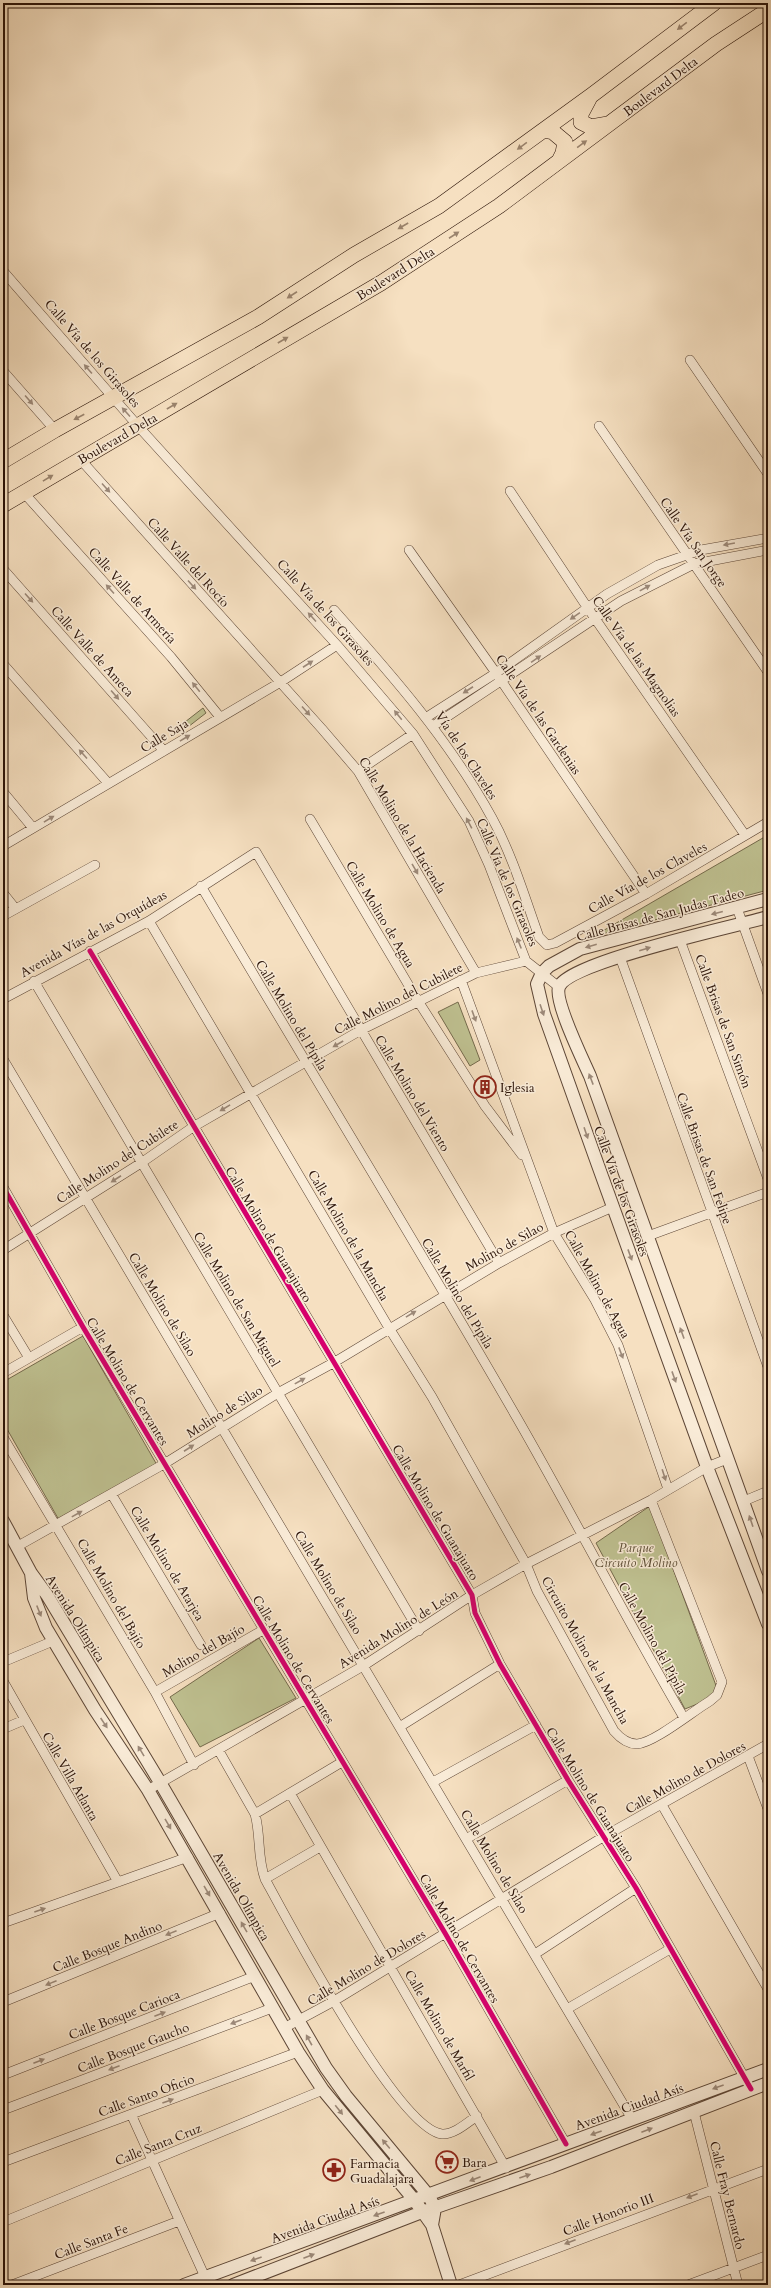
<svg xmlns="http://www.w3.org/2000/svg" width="771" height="2288" viewBox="0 0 771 2288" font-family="Cardo,serif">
	<rect width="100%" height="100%" fill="#f6e0c1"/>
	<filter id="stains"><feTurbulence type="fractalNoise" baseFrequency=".005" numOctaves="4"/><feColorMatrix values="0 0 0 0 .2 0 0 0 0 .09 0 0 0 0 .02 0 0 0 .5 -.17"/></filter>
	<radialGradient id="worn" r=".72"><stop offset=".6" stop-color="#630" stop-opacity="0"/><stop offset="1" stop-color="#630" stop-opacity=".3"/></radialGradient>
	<!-- green -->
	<path fill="#bfc191" stroke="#746a4c" d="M203,708L206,713L188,727L185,722Z
		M768,835V890L594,936Z
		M458,1002L480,1060L470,1066L438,1012Z
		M83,1336L157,1465L59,1520L3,1422V1382Z
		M650,1506L718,1691L712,1698L685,1709L596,1543Z
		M259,1638L296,1698L200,1747L170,1697Z"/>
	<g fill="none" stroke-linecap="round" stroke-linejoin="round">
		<!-- minor casing -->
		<g stroke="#5d4636" stroke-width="10">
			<path id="minor" d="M3,271L138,426L337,645L413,734L469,821L489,865L526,961L559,987
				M690,360L768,474
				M3,371L55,430
				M599,426L768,672
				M80,459L322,729L358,771L476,973
				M510,491L587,607L745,835
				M24,493L171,657L220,717
				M409,550L496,673L646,894
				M3,569L164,751
				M334,610C392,675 450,741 492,818C512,854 525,898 539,937L547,945L555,943L646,894L768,822
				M3,664L108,783
				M427,717L496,673L607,594L658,565L701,550L768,538
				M433,726L621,601L694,564L768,550
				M358,771L413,734
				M3,792L33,828
				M310,819L418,1001L485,1106L522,1155
				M3,846L279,683L337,645
				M201,886C306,1064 414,1239 517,1418C574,1517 626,1619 684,1718
				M3,893L15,908
				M737,908L768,994
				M3,916L95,865
				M149,921L389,1328L432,1397L526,1564L537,1591L614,1731C620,1738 627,1744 637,1744C654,1743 693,1711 710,1701L717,1695L722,1682L651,1500
				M680,940L768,1179
				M90,951L472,1595L475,1613L500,1664L568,1780L636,1888L751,2089
				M620,957L768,1367
				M461,980L554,1233L595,1300L618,1345L668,1489
				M34,981L419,1631
				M3,999L149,921L256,852L499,1263
				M3,1059L632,2119
				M3,1187L83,1327L445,1933L566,2144
				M648,1236L768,1192
				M3,1250L141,1163L193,1127L361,1030L476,973L526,961
				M3,1315L29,1358
				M3,1373L83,1327
				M3,1437L155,1692L194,1765
				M112,1495L201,1645
				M744,1501L768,1491
				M18,1546L164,1464L278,1393L333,1363L499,1263L554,1233L613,1207
				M3,1662L53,1641
				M3,1681L118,1882
				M155,1692L263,1630
				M401,1726L500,1664
				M3,1729L24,1720
				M219,1751L255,1814C261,1836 257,1857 265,1879C289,1923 398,2129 442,2134C454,2135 468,2122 477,2116
				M748,1756L768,1809
				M433,1782L536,1725
				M148,1790L363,1666L472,1595L526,1564L651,1500L707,1467L727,1459
				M290,1793L506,2168
				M662,1805L768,1989
				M255,1814L342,1762
				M466,1839L568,1780
				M265,1879L320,1847
				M3,1923L188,1857
				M535,1954L636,1888
				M3,2002L220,1913
				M567,2009L670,1949
				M284,2028L334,2001L603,1837L768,1744
				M3,2075L255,1976
				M3,2110L272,2008
				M694,2112L738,2285
				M131,2114L205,2277
				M3,2162L298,2052
				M3,2222L323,2090
				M12,2285L179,2221
				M459,2285L768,2169
				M688,2285L768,2255"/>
		</g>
		<!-- tertiary casing -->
		<g stroke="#5d4636" stroke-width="14">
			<path id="tertiary" d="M768,899L580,949L549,966L542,973L537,984L544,1014L595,1157L707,1467L768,1624
				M768,917C737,926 568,962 559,987C554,1001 583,1060 590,1076L768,1571
				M3,1521L31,1573L47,1595L161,1784L326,2068L346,2096L429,2196L435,2208L432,2225
				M31,1573L34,1598L46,1628L95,1710L148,1790L298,2052L323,2090L415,2201L432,2225L451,2285
				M184,2285L768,2069
				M233,2285L422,2212L551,2167L768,2083"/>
		</g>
		<!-- primary casing -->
		<g stroke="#2a1207" stroke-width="16">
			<path id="primary" d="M589,99L581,114V122L591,127L608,124
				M544,130L553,132L565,142L563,153L559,161
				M3,461L55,430L258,317L354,255L439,206L592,95L714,3
				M3,505L381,283L499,206L716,44L768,10"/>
		</g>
		<!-- minor -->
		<use href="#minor" stroke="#f9ebd7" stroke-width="9"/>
		<!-- tertiary -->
		<use href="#tertiary" stroke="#f9ebd7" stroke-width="12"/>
		<!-- primary -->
		<use href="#primary" stroke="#f6e0c1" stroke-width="15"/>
		<!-- cycleway casing -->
		<g stroke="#f9ebd7" stroke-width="8">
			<path id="cycleway" d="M90,951L472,1595L475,1613L500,1664L568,1780L636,1888L751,2089
				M3,1187L83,1327L445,1933L566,2144"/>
		</g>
		<!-- cycleway -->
		<use href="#cycleway" stroke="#d6006c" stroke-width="5"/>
	</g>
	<!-- one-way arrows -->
	<defs><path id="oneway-solid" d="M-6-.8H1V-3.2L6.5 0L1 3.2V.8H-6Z"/></defs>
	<g fill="#9a836d">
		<use href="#oneway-solid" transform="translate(682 26) rotate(143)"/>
		<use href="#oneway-solid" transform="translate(582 144) rotate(-36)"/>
		<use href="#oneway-solid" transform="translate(522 146) rotate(144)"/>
		<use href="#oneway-solid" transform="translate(403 226) rotate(150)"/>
		<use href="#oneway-solid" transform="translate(454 235) rotate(-33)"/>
		<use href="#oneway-solid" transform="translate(292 295) rotate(147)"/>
		<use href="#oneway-solid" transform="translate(283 340) rotate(-30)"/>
		<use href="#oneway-solid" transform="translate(172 406) rotate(-30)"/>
		<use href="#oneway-solid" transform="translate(79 417) rotate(152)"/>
		<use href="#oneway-solid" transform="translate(48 478) rotate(-31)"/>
	</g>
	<g fill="#9c8979">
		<use href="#oneway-solid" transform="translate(88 369) rotate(-131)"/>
		<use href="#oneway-solid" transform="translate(29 400) rotate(49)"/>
		<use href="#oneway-solid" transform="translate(126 412) rotate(-132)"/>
		<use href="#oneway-solid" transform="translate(106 488) rotate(48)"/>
		<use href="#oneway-solid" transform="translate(729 544) rotate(170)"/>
		<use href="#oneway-solid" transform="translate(192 585) rotate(48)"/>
		<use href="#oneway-solid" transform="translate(645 588) rotate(-29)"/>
		<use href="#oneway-solid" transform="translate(110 589) rotate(-132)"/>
		<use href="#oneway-solid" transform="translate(29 598) rotate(48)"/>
		<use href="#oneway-solid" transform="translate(575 616) rotate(145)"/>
		<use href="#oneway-solid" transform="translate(312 617) rotate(-132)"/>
		<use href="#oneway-solid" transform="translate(536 659) rotate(-35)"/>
		<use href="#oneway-solid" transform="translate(308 664) rotate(-33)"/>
		<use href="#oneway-solid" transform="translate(196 687) rotate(-129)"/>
		<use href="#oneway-solid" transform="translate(468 690) rotate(147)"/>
		<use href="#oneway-solid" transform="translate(115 695) rotate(49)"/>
		<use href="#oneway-solid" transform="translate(306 711) rotate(48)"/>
		<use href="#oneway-solid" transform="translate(398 715) rotate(-129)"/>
		<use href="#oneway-solid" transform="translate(185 738) rotate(-31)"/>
		<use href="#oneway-solid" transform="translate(83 754) rotate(-132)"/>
		<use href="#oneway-solid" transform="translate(49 819) rotate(-31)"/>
		<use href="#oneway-solid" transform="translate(469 823) rotate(-118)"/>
		<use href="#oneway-solid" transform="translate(415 869) rotate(60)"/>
		<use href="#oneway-solid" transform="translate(717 913) rotate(166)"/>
		<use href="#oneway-solid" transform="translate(519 943) rotate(-112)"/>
		<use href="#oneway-solid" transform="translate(591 946) rotate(164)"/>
		<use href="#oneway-solid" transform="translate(645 949) rotate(-17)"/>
		<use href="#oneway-solid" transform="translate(542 1010) rotate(71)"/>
		<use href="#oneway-solid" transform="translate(474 1016) rotate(70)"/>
		<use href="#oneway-solid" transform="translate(338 1044) rotate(150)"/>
		<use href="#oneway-solid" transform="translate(591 1079) rotate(-111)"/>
		<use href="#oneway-solid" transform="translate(225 1108) rotate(149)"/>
		<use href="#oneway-solid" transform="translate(586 1133) rotate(71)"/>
		<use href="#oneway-solid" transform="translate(116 1179) rotate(147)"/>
		<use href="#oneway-solid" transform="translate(630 1255) rotate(70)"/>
		<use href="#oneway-solid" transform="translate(411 1314) rotate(-31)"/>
		<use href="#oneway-solid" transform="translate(682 1333) rotate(-110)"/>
		<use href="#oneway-solid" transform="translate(621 1353) rotate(69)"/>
		<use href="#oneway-solid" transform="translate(674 1377) rotate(70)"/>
		<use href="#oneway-solid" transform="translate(300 1381) rotate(-29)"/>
		<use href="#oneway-solid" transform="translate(189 1448) rotate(-33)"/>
		<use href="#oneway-solid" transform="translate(664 1475) rotate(72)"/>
		<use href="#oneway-solid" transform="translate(77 1514) rotate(-29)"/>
		<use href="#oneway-solid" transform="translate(751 1521) rotate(-109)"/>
		<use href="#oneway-solid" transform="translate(39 1611) rotate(68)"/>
		<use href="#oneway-solid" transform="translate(104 1723) rotate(56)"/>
		<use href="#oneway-solid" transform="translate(141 1751) rotate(-121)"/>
		<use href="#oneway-solid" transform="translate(168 1824) rotate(60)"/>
		<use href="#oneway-solid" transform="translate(207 1891) rotate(60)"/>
		<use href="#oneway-solid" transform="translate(40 1910) rotate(-19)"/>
		<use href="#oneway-solid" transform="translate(244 1927) rotate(-120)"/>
		<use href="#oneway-solid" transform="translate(171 1933) rotate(158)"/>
		<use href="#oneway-solid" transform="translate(51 1983) rotate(158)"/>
		<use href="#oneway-solid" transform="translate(160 2014) rotate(-21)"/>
		<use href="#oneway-solid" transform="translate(236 2022) rotate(159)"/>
		<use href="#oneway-solid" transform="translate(309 2040) rotate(-119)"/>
		<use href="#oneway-solid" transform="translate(39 2061) rotate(-21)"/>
		<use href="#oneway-solid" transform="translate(114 2068) rotate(159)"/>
		<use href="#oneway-solid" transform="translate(718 2087) rotate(160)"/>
		<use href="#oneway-solid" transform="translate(168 2101) rotate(-20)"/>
		<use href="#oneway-solid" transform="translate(339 2110) rotate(51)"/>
		<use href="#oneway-solid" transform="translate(647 2130) rotate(-21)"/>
		<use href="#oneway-solid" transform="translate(596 2133) rotate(160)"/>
		<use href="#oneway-solid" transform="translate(386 2144) rotate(-130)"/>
		<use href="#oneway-solid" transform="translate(525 2176) rotate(-19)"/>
		<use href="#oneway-solid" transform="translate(475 2179) rotate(159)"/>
		<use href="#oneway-solid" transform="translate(692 2196) rotate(159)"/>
		<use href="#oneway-solid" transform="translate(379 2214) rotate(160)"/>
		<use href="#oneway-solid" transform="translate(570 2242) rotate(159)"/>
		<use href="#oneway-solid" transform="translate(309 2256) rotate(-21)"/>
		<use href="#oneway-solid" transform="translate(256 2259) rotate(160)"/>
	</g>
	<!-- icons -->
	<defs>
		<g id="building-ring" transform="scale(1.15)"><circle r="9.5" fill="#f9ebd7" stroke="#8f2418" stroke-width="1.5"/><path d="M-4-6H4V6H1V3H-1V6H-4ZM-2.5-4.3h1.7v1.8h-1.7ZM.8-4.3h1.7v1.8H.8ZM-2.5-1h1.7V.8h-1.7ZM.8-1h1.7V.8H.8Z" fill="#8f2418"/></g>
		<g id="supermarket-ring" transform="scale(1.15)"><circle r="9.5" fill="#f9ebd7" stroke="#8f2418" stroke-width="1.5"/><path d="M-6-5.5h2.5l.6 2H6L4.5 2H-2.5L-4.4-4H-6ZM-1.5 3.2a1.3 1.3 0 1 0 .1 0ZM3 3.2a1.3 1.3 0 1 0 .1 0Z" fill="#8f2418"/></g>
		<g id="pharmacy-ring" transform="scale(1.15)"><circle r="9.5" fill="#f9ebd7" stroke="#8f2418" stroke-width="1.5"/><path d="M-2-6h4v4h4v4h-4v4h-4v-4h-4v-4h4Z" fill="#8f2418"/></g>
	</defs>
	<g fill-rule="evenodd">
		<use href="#building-ring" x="485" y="1087"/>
		<use href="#supermarket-ring" x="447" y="2162"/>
		<use href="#pharmacy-ring" x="334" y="2170"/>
	</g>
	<g text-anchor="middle" stroke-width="3" stroke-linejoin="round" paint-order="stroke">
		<!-- street labels -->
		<g font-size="13" fill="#2a1207" stroke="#f9ebd7">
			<text transform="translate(660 86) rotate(-37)" y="5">Boulevard Delta</text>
			<text transform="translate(395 273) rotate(-32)" y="5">Boulevard Delta</text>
			<text transform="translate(93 353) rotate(49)" y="5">Calle Vía de los Girasoles</text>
			<text transform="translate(117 438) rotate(-30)" y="5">Boulevard Delta</text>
			<text transform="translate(694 542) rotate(55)" y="5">Calle Vía San Jorge</text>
			<text transform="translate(189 562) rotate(48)" y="5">Calle Valle del Rocío</text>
			<text transform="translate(133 595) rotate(48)" y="5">Calle Valle de Armería</text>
			<text transform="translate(326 612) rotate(48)" y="5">Calle Vía de los Girasoles</text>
			<text transform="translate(93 651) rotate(48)" y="5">Calle Valle de Ameca</text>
			<text transform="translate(637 656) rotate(55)" y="5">Calle Vía de las Magnolias</text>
			<text transform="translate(539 714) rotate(56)" y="5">Calle Vía de las Gardenias</text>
			<text transform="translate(164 735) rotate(-31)" y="5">Calle Saja</text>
			<text transform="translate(467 755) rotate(57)" y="5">Vía de los Claveles</text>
			<text transform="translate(403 825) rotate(59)" y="5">Calle Molino de la Hacienda</text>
			<text transform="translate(647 877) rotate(-29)" y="5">Calle Vía de los Claveles</text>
			<text transform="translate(508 882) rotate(67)" y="5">Calle Vía de los Girasoles</text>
			<text transform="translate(381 914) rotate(59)" y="5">Calle Molino de Agua</text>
			<text transform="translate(660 914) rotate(-15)" y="5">Calle Brisas de San Judas Tadeo</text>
			<text transform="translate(93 933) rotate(-29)" y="5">Avenida Vías de las Orquídeas</text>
			<text transform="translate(398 998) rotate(-27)" y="5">Calle Molino del Cubilete</text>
			<text transform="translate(292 1015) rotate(59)" y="5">Calle Molino del Pípila</text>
			<text transform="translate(724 1021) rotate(70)" y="5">Calle Brisas de San Simón</text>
			<text transform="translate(413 1093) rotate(59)" y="5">Calle Molino del Viento</text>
			<text transform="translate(705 1158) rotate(70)" y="5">Calle Brisas de San Felipe</text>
			<text transform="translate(117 1161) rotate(-33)" y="5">Calle Molino del Cubilete</text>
			<text transform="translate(622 1191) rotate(70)" y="5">Calle Vía de los Girasoles</text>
			<text transform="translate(269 1234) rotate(59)" y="5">Calle Molino de Guanajuato</text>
			<text transform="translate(349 1235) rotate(60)" y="5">Calle Molino de la Mancha</text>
			<text transform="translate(504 1246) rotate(-29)" y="5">Molino de Silao</text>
			<text transform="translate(598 1284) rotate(61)" y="5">Calle Molino de Agua</text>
			<text transform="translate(458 1293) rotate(59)" y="5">Calle Molino del Pípila</text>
			<text transform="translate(237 1299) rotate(59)" y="5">Calle Molino de San Miguel</text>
			<text transform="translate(163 1304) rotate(59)" y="5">Calle Molino de Silao</text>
			<text transform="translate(128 1381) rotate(59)" y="5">Calle Molino de Cervantes</text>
			<text transform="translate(224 1411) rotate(-32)" y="5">Molino de Silao</text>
			<text transform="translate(436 1512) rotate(59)" y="5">Calle Molino de Guanajuato</text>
			<text transform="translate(168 1563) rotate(59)" y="5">Calle Molino de Atarjea</text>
			<text transform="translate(329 1582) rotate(59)" y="5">Calle Molino de Silao</text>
			<text transform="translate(112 1593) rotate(60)" y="5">Calle Molino del Bajío</text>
			<text transform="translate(76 1618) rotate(58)" y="5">Avenida Olímpica</text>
			<text transform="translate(398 1628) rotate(-32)" y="5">Avenida Molino de León</text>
			<text transform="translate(653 1638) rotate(61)" y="5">Calle Molino del Pípila</text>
			<text transform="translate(203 1650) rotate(-30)" y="5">Molino del Bajío</text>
			<text transform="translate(586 1650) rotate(61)" y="5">Circuito Molino de la Mancha</text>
			<text transform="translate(294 1659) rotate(59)" y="5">Calle Molino de Cervantes</text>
			<text transform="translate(71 1776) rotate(60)" y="5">Calle Villa Atlanta</text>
			<text transform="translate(685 1777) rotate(-29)" y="5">Calle Molino de Dolores</text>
			<text transform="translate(591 1794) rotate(58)" y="5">Calle Molino de Guanajuato</text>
			<text transform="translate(495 1861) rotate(59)" y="5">Calle Molino de Silao</text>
			<text transform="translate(242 1896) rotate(60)" y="5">Avenida Olímpica</text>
			<text transform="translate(460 1938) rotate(60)" y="5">Calle Molino de Cervantes</text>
			<text transform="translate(107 1946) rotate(-22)" y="5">Calle Bosque Andino</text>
			<text transform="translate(366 1967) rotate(-31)" y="5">Calle Molino de Dolores</text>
			<text transform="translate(124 2014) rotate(-21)" y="5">Calle Bosque Carioca</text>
			<text transform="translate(440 2025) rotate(60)" y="5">Calle Molino de Marfil</text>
			<text transform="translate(133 2047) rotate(-21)" y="5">Calle Bosque Gaucho</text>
			<text transform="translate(146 2095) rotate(-20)" y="5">Calle Santo Oficio</text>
			<text transform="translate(629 2106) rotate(-20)" y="5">Avenida Ciudad Asís</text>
			<text transform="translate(158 2144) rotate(-22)" y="5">Calle Santa Cruz</text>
			<text transform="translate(728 2195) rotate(76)" y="5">Calle Fray Bernardo</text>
			<text transform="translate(608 2214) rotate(-21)" y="5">Calle Honorio III</text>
			<text transform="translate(325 2219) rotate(-20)" y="5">Avenida Ciudad Asís</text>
			<text transform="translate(91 2241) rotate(-21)" y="5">Calle Santa Fe</text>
		</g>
		<!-- poi labels -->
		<g font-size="13" fill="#2a1207" stroke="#f9ebd7" text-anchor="start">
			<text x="500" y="1092">Iglesia</text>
			<text x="462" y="2167">Bara</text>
			<text x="350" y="2168">Farmacia<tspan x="350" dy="15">Guadalajara</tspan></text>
		</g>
		<!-- park labels -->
		<g font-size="13" font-style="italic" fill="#5e4f37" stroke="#f9ebd7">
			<text x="636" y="1552">Parque<tspan x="636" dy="15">Circuito Molino</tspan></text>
		</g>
	</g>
	<!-- margin -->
	<rect width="771" height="2288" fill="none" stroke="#f6e0c1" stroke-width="16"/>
	<rect x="4" y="4" width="763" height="2280" fill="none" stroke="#2a1207" stroke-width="2"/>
	<rect x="8" y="8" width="755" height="2272" fill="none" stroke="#2a1207"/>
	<rect width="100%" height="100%" filter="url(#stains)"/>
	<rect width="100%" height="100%" fill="url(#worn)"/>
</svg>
